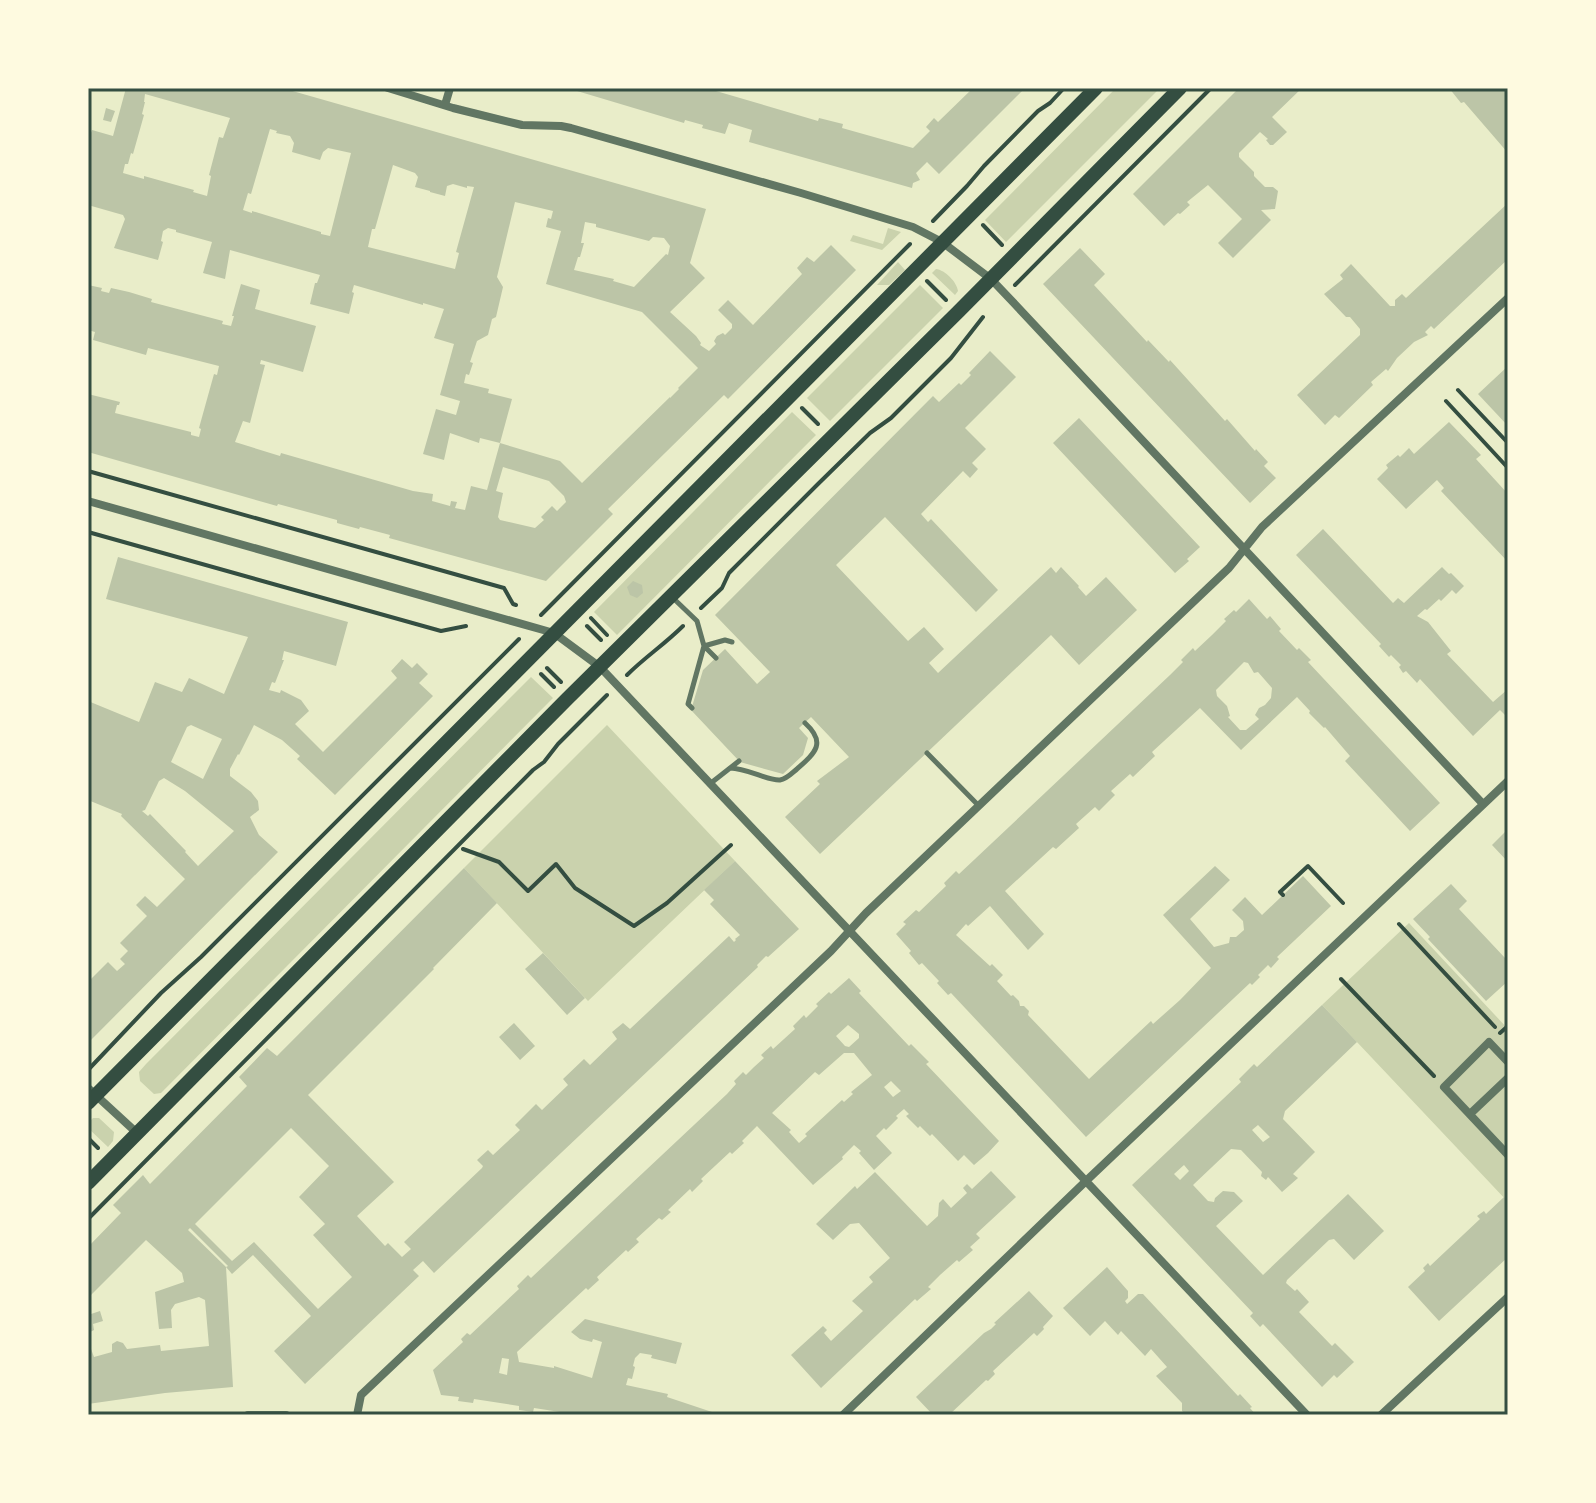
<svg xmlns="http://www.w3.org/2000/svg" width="1596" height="1503" viewBox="0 0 1596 1503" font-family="'Noto Sans',sans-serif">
	<rect width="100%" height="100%" fill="#e9edc9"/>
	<!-- green -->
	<path fill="#cad2ad" d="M1116,88H1160L1006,242L985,220Z
		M888,228L901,232L882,250L850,241L853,235L883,244Z
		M898,262L905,270L889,285H877Z
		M936,269C945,270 957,282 958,291L955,295L932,273Z
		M920,285L943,308L830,421L807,398Z
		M792,412L816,435L617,635L594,612Z
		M531,677L553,698L161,1093L154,1094L140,1081L139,1072L146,1064Z
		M607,725L735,861L588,1001L464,868Z
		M1409,923L1508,1029V1202L1322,1005Z
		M93,1118H99L114,1132L113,1141L108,1147L88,1128V1123Z"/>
	<!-- building -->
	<path fill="#bcc5a7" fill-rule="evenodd" d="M126,88H282L706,209L690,263L705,278L670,312L696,336L701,343L700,345L709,351L716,344L714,341L717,336L723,333L725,335L732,328V324L718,310L728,300L753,325L802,274L797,268L807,257L814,262L831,245L856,270L728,399L724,395L608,509L613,514L546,581L389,538L390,535L360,527L359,529L337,523V520L278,504L277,506L88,452V394L120,402L119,405H117L115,413L191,432V435L199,437L201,429L199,428L214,374L217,375L219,366L148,348L146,355L93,340L95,332L88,330V285L102,288L101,291L109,293L111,288L129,292L152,299L151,302L223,321L222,324L231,326L234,316H232L241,284L260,290L255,309L316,326L303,372L261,360L260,364L265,365L250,423L243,421L235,442L280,456L281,453L413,491L433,494L432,501L450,506L451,501L457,502L455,508L465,510L471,486L487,490L500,443L560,461L582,483L670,397V398L679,389L678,388L698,368L642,312L546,284L561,231L546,227L548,218L551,219L553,211L515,202L497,277L503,287L496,317L492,319L488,335L477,341L470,362L473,363L469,375L466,374L464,383L489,389L488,393L512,399L500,443L480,438L479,443L450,433L444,460L423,454L436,409L456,415L460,401L440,395L454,344L434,338L444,309L423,303V305L354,285L352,292L354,293L349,314L310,304L315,283H317L320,275L230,250L225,279L203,273L212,242L176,232V230L168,228L163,231L161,241L163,242L158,260L114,248L125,219L123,215L88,205V141L92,130L113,136ZM145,94L230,118L223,138L219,137L209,175L211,176L207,196L193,192L194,190L144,176V179L123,173L125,164H128L131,153L133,154L144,115L142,114L145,102H144ZM270,129L277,131L276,133L290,136L294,143L292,152L320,160L323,152L328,148L351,153L330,236L321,234V232L252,211V213L243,210L248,193L251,194ZM393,165L415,173L418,177L415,187L430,191V192L445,196L447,186L453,184L467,188V186L474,187L456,252L459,253L455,269L368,247L372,229H375ZM585,222L596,224V227L649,241L653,237L664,238L670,246L668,255L666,254L634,287L613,281L614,279L574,270L578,257H580L584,243H581ZM503,467L549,481L564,496L566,502L557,511L552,506L541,517L544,520L535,528L500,520L498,517L503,493L496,491Z
		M567,88H720L716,91L818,121L819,118L843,124L842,128L913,148L930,131L926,127L934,118L938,122L973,88H1025L939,174L927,162L916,173L920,180L913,183L912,188L749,142L752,130L729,123L725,134L702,128L703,125L685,120L684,123Z
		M1239,88H1302L1272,117L1287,132L1273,145H1270L1266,140L1268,139L1260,132L1239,153V157L1254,172V176L1265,187H1273L1278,191L1275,209L1261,210L1271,220L1233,258L1218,243L1242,219L1208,185L1187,202L1190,205L1180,214L1178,213L1164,226L1133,194Z
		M1449,88H1506L1508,90V153L1464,102L1461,103Z
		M106,108L115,111L111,122L103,120Z
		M1508,203V259L1434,329L1431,326L1425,332L1428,335L1414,342L1397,358L1388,371L1386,369L1371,382L1373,385L1339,418L1335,415L1325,425L1297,395L1360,335V329L1350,317H1346L1324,294L1343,279L1340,275L1351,264L1390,306H1395V300L1402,294L1406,298Z
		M1080,248L1105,274L1094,285L1147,342L1148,340L1169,362L1170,360L1225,421L1227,419L1255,451L1256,449L1268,462L1264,466L1276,478L1250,503L1043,284Z
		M990,351L1016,377L965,428L986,449L972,463L978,469L970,478L963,471L921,514L928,522L931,519L998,590L976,612L885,517L836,565L908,641L924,627L944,649L929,663L938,673L1051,567L1056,573L1061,567L1079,586L1078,587L1086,596L1106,577L1137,610L1079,665L1051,635L820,854L785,817L820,784L817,781L849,757L811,717L799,728L808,738L803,755L783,774L740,762L691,710L703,670L725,649L757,684L770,672L715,615L933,396L939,402L959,383L961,385L971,375L969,373Z
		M1508,366V426L1478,394Z
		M1079,418L1200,547L1187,559L1189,561L1175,573L1053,443Z
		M1449,422L1481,455L1476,459L1508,494V562L1441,491L1444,488L1437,480L1406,509L1377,479L1388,468L1386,465L1398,455L1400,457L1409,448L1414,454Z
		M1323,529L1393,603L1398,598L1404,603L1442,567L1449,574L1451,573L1464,586L1456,594L1452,590L1441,601L1439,599L1427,610L1425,609L1417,616L1428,622L1451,651L1447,654L1493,702L1508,689V718L1500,710L1473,736L1420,679L1417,683L1406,671L1403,673L1399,667L1401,665L1391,655L1389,657L1379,646L1381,644L1296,555Z
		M118,557L348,622L336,666L284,651L282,660H284L275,683L272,682L269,690L280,693L281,690L301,700L309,711L295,724L323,752L397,678L391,671L402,659L412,668L417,663L428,674L419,683L433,696L335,795L297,759L300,756L282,740L254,725L239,755L238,754L230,769V776L251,792L258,801L259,810L250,817L259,835L278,852L88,1043V982L108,962L117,971L125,964L120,959L128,951L120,943L147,916L136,905L145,896L157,907L185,879L121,816L122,814L88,800V701L139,722L155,682L182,692L189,678L224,694L248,637L106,599ZM191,725L222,739L203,779L171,762L187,727ZM164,778L185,791L234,831L198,866L185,852L186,851L150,814L148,816L142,811L145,810L159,781Z
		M633,581L642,585L643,593L637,598L630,595L627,587Z
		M1249,599L1267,619L1270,616L1281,629L1279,631L1297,650L1299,648L1311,660L1308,662L1440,803L1410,831L1345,761L1350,756L1325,727L1324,728L1309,713L1310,711L1297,697L1241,750L1200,708L1152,752L1155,756L1133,777L1130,774L1111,791L1115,795L1099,811L1095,807L1076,824L1079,828L1056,849L1053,847L1005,891L1044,934L1028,950L990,906L968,926L966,924L956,935L990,966L992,964L1003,975L997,981L1011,996L1013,995L1019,1001L1020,1006H1024L1029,1011L1028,1015L1089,1079L1151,1021L1153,1024L1180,1000L1211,968L1163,915L1215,866L1230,880L1190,919L1214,947L1229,943L1230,937H1236L1244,930L1243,921L1232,910L1245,897L1262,915L1303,876L1331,906L1277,957L1279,959L1271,968L1268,965L1258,975L1260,977L1252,985L1250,983L1086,1137L951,993L948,995L937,983L939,981L922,963L919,965L909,953L911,951L896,934L906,924L903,922L916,910L919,912L946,886L944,883L956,871L959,874L975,859L1170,675L1183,662L1181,660L1193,648L1195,651L1212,635L1226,621L1224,619L1234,610L1236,612ZM1244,662L1248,663L1254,673L1258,672L1272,688L1271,698L1265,705L1259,708L1255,715L1259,719L1246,730H1240L1228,717L1230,716L1227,706L1217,696L1216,690Z
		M1508,829V862L1492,845Z
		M735,861L799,929L768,957L766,956L757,965L758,967L434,1273L423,1261L413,1270L419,1276L305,1384L274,1351L311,1316L253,1255L232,1274L226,1267L228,1266L190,1228L188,1230L226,1267L233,1387L165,1393L88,1404V1341L94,1357L112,1352V1344L117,1341L123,1343L127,1349L160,1345L161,1351L209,1346L205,1300L199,1297L175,1304L171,1310L172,1328L159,1329L155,1292L184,1282L182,1273L146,1240L88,1298V1247L121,1213L113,1205L143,1175L150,1184L247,1086L239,1077L267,1048L277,1056L464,868L497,903L433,968L434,969L308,1095L394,1182L357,1216L385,1246L388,1243L402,1257L411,1249L404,1242L482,1168L483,1166L477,1160L488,1150L493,1155L520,1130L515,1125L536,1104L542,1110L568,1085L563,1079L584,1059L590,1065L617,1039L612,1032L623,1023L630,1029L729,936L734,942L736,940L735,939L740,935L710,904L714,900L704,890ZM291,1128L329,1166L299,1197L325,1224L313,1235L352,1277L318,1309L254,1242L232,1261L195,1224Z
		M1451,884L1467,901L1459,909L1506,959L1508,957V981L1486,1001L1428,939L1430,937L1413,919Z
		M543,953L585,998L567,1015L525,969Z
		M849,978L861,991L859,993L909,1046L911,1044L929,1062L926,1064L999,1141L988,1153L974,1165L964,1155L958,1161L932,1134L930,1136L920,1126L918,1128L906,1116L909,1114L904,1109L896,1116L898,1118L886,1130L884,1128L876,1136L892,1153L874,1170L859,1153L861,1151L854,1145L842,1157L843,1159L813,1185L757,1126L742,1141L744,1143L732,1154L730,1152L701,1179L703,1181L692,1192L690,1189L668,1210L671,1212L662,1220L659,1218L636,1239L639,1242L628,1252L626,1250L597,1277L599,1280L588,1290L586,1288L517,1352L519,1362L554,1368V1366L592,1378L602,1342L593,1339L592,1342L580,1339L571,1332L585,1319L682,1343L676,1364L651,1358L652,1355L640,1353L635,1358L633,1366L635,1367L632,1379L628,1378L626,1385L668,1394L667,1397L721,1415H560V1412L534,1408L533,1412L519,1410V1406L474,1399L473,1403L458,1401L459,1397L441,1395L433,1370L463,1342L461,1339L467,1333L470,1335L519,1289L517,1286L528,1275L531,1278L727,1094L736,1084L734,1081L743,1072L746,1075L754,1067L764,1058L761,1055L771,1046L773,1049L795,1029L793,1026L804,1015L806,1018L818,1006L816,1004L829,992L831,994ZM848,1025L859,1034V1038L849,1047L845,1046L836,1036ZM844,1053H854L872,1075L851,1092L853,1094L844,1102L842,1100L805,1134L807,1136L799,1143L789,1132L791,1130L772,1113L815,1072L819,1075ZM891,1081L901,1091L893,1097L884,1087ZM502,1358L509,1359L507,1375L499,1373Z
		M1322,1005L1357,1042L1285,1111L1283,1119L1315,1152L1293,1174L1298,1178L1282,1192L1268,1177L1266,1180L1261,1176L1262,1172L1241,1150L1231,1149L1193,1185L1208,1201L1214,1202L1215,1198L1223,1191L1234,1192L1243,1201L1216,1226L1263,1275L1348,1194L1384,1231L1354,1260L1334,1239L1329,1240L1287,1280L1286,1283L1295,1291L1297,1289L1309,1302L1299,1312L1332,1346L1335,1343L1354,1362L1337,1378L1334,1375L1322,1387L1263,1324L1260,1327L1250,1316L1253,1313L1132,1185L1241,1082L1239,1079L1254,1064L1257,1067ZM1258,1125L1270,1137L1263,1142L1252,1130ZM1184,1165L1189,1171L1180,1180L1174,1174Z
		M514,1023L535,1046L520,1060L499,1037Z
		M991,1171L1016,1197L976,1234L980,1238L970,1247L973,1250L959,1262L957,1260L940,1275L928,1287L931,1289L917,1301L915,1299L821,1388L791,1355L823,1326L827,1330L824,1333L831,1341L863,1311L852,1301L873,1282L869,1277L890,1258L859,1223L850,1224L833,1240L816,1224L855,1186L857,1189L875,1172L927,1226L938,1216L939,1203L943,1199L951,1208L967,1193L963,1188L967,1184L972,1189Z
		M1504,1197L1508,1201V1257L1439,1321L1408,1287L1425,1271L1423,1268L1428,1263L1430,1266L1480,1219L1477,1216L1484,1211L1486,1214Z
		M1107,1267L1128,1291V1298L1125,1301L1127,1304L1138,1294H1143L1238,1396L1240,1394L1252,1407L1250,1408L1256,1415H1186L1182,1411V1403L1156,1376L1167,1367L1151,1349L1145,1356L1121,1331L1118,1335L1105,1321L1090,1336L1063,1308Z
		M1029,1291L1053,1316L1043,1327L1044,1329L1037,1336L1034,1333L993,1371L995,1374L988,1381L986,1380L949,1415H933L916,1397L984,1333L991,1329L996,1324L994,1323Z
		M100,1311L103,1321L93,1324L94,1330L88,1333V1315Z"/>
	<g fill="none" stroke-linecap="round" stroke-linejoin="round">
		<!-- path -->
		<path stroke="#344e41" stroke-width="4" d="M933,221L967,186L984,166L1038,111L1050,103L1064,88
			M983,225L1002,245
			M927,281L946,300
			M1015,285L1211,88
			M1458,390L1508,443
			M1446,401L1508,468
			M802,408L818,424
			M88,471L504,588L513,604L516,605
			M88,532L441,631L466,626
			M701,608L722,588L729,573L818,484L870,433L891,418L951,358L983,317
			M541,615L910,244
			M591,618L607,635
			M587,626L601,640
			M547,668L561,682
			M541,674L554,687
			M627,675C645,657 665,644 683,626
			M463,849L499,862L528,891L556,864L575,888L634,926L667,903L731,845
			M1283,895L1280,892L1308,866L1343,903
			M1399,924L1495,1027
			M1341,979L1434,1076
			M1500,1033L1508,1026
			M88,1070L161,993L201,957L519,639
			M88,1138L98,1148
			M88,1219L533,770L544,762L558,744L607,695"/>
		<!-- service -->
		<path stroke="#617663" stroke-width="5" d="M673,598L697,621L704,646L716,658
			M692,708L688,704L704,646L725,640L732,642
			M927,753L978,805
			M730,768C747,768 768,781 780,780C787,779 792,773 797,769C815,753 827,743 805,723
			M711,783L739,761"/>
		<!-- minor -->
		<path stroke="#617663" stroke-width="8" d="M388,88L453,108L522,125L561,126L571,128L801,193L913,227L942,242L991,279L1011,300L1483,804
			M445,105L450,88
			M88,501L554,633L600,667L1307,1415
			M1508,1062L1489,1042L1444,1087L1508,1155
			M88,1088L137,1133
			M1470,1114L1508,1078
			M248,1415H286
			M357,1415L361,1395L831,951L866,913L1229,568L1262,527L1508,298
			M843,1415L1086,1181L1508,781
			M1381,1415L1508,1297"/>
		<!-- secondary -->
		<path stroke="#344e41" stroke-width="14" d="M88,1103L1096,88
			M88,1183L567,699L958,312L1180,88"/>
	</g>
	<!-- border -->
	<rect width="1596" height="1503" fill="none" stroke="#fefae0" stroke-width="180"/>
	<rect x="90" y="90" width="1416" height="1323" fill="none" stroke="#344e41" stroke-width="3"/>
</svg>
